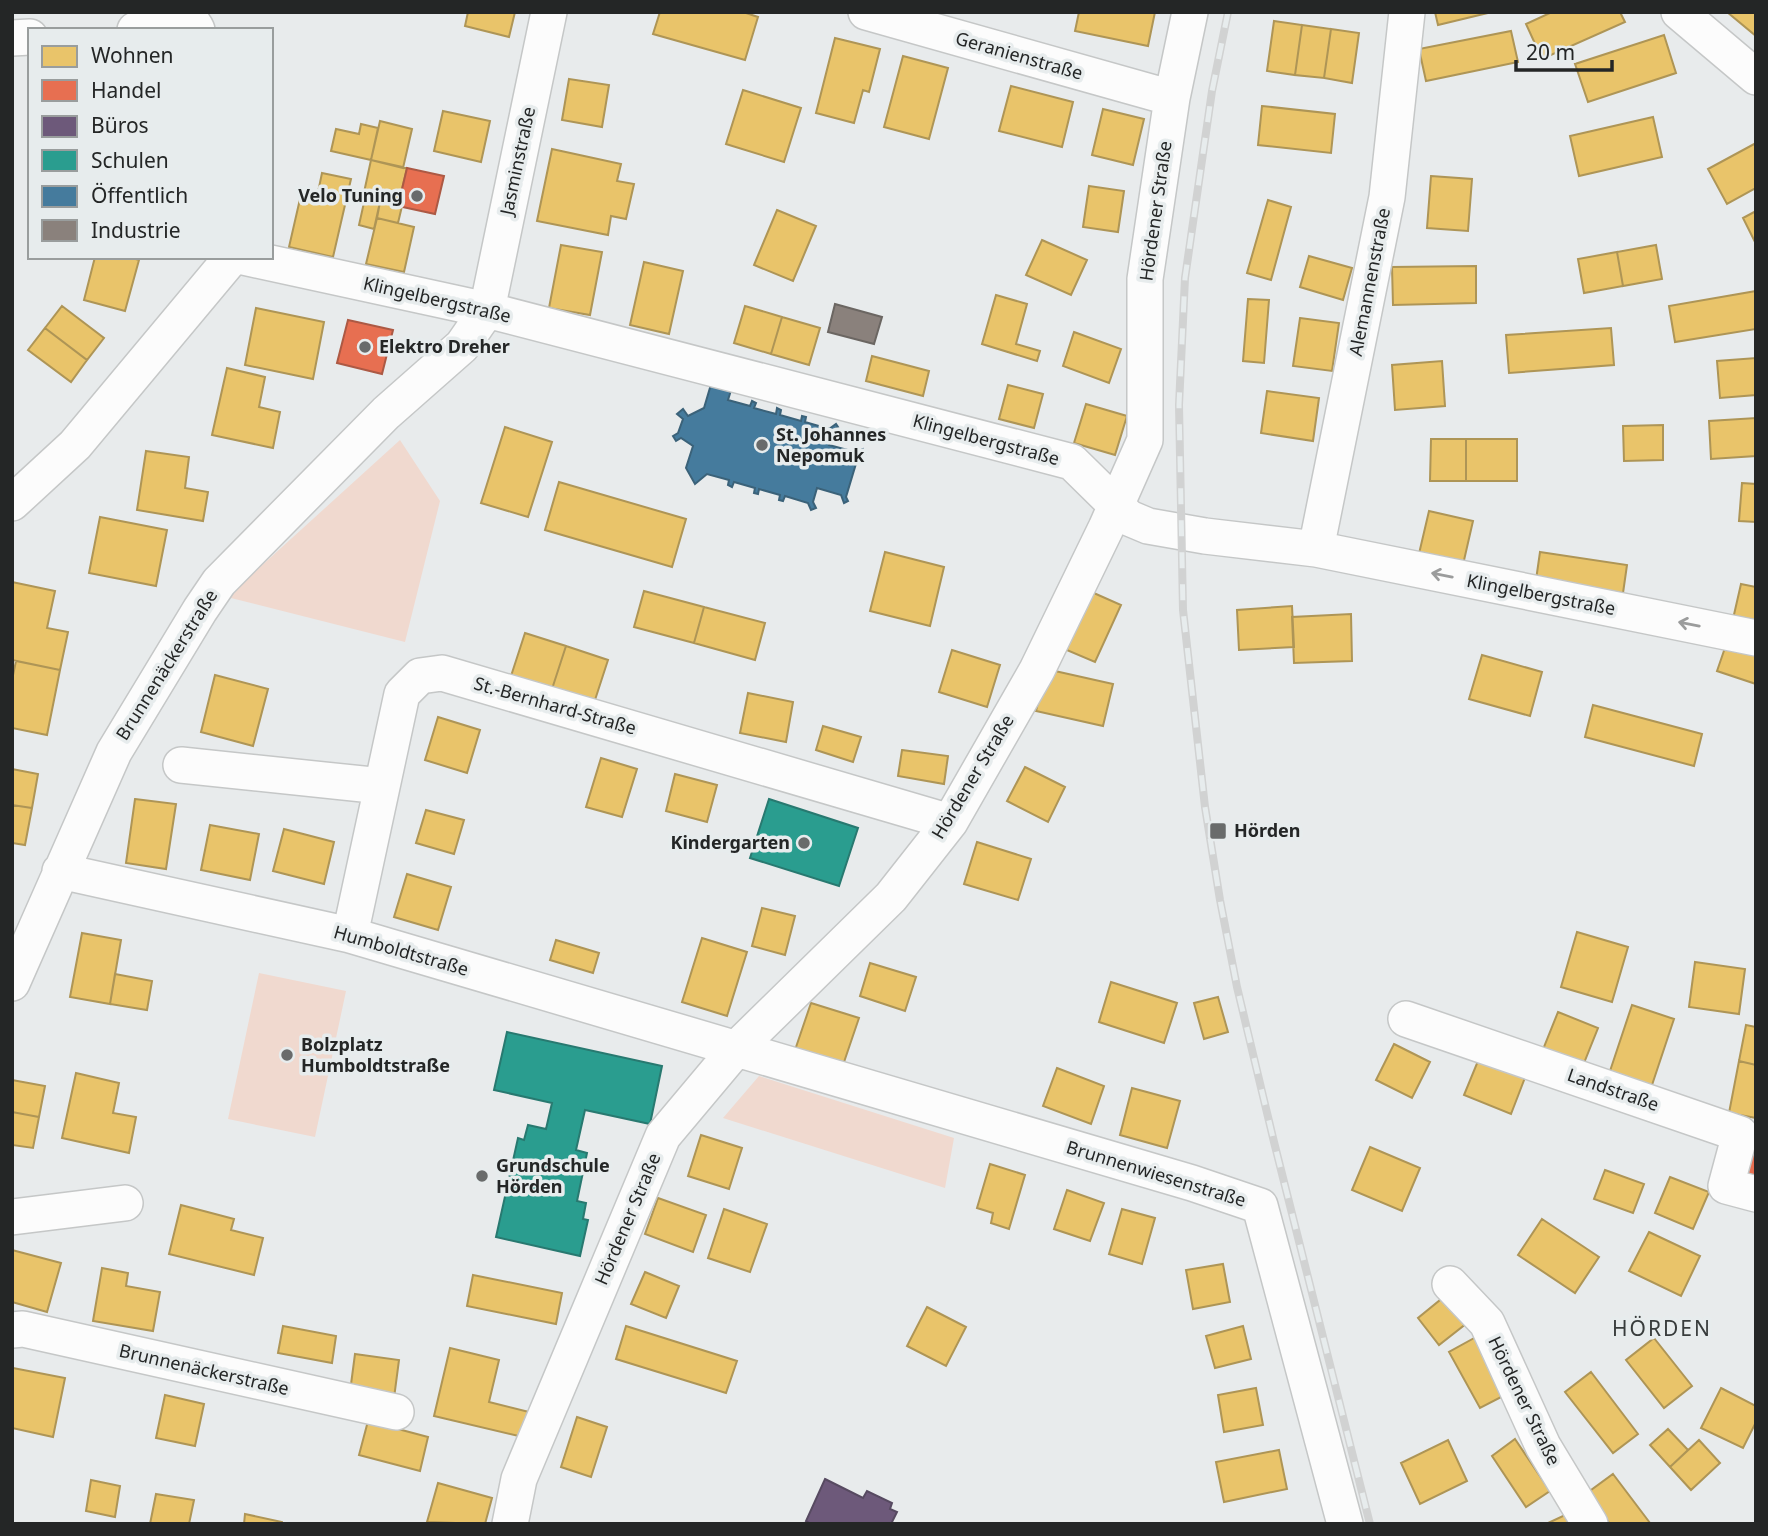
<svg xmlns="http://www.w3.org/2000/svg" width="1768" height="1536" viewBox="0 0 1768 1536" font-family="'Noto Sans',sans-serif">
	<rect width="100%" height="100%" fill="#e8ebec"/>
	<!-- green -->
	<path fill="#f0d9cf" d="M400,440L440,501L405,642L227,597Z
		M259,973L346,991L315,1137L228,1119Z
		M759,1076L954,1138L945,1188L723,1118Z"/>
	<!-- homes -->
	<path fill="#e9c46a" stroke="#ae9556" stroke-width="2" d="M468,12H515L509,37L465,26Z
		M660,12H743L758,17L745,60L653,34Z
		M1079,12H1155L1148,46L1075,31Z
		M1435,12H1492L1438,25Z
		M1552,12H1620L1625,22L1542,59L1526,24Z
		M1727,12H1756V36Z
		M1274,21L1302,25L1295,75L1267,71Z
		M1302,25L1331,29L1324,78L1295,75Z
		M1331,29L1359,33L1352,83L1324,78Z
		M1511,31L1518,62L1426,81L1419,49Z
		M1664,35L1676,73L1588,102L1575,64Z
		M835,38L880,49L869,92L863,90L854,123L816,113Z
		M903,56L948,68L929,139L884,127Z
		M569,79L609,85L602,127L562,120Z
		M1011,86L1073,102L1062,147L999,131Z
		M743,90L801,108L784,162L726,144Z
		M1262,106L1335,114L1331,153L1258,145Z
		M1103,109L1144,119L1133,165L1092,155Z
		M443,111L490,121L481,162L434,151Z
		M1653,117L1662,157L1579,176L1570,136Z
		M380,121L412,129L403,168L371,160Z
		M361,124L378,128L371,160L331,151L336,129L359,134Z
		M1756,143V188L1727,204L1708,169Z
		M552,149L621,164L617,181L634,184L626,219L611,216L608,235L537,221Z
		M371,160L407,168L398,206L363,197Z
		M322,173L351,179L333,257L289,247L300,199L316,202Z
		M1431,176L1472,179L1468,231L1427,228Z
		M1089,186L1124,191L1118,232L1083,227Z
		M365,198L380,202L374,229L359,225Z
		M1268,200L1291,207L1271,280L1247,273Z
		M380,202L402,206L398,223L377,218Z
		M777,210L816,226L793,281L754,265Z
		M1756,211V244L1743,218Z
		M377,218L414,227L404,272L366,264Z
		M1042,240L1087,260L1071,295L1026,275Z
		M561,245L602,252L590,315L549,308Z
		M1656,245L1662,279L1623,286L1617,252Z
		M1617,252L1623,286L1584,293L1578,259Z
		M1309,256L1352,268L1343,300L1300,287Z
		M95,257H129L139,260L125,311L84,300Z
		M644,262L683,271L669,334L630,325Z
		M1476,266V303L1393,305L1392,267Z
		M1756,291V329L1675,342L1669,306Z
		M996,295L1027,304L1016,344L1040,351L1037,361L982,344Z
		M1248,299L1269,300L1264,363L1243,361Z
		M62,306L104,338L87,360L45,328Z
		M745,306L782,317L771,354L734,343Z
		M256,308L324,322L313,379L245,365Z
		M782,317L820,328L809,365L771,354Z
		M1300,318L1339,323L1332,371L1293,366Z
		M45,328L87,360L71,382L28,350Z
		M1611,328L1614,365L1509,373L1506,335Z
		M1074,332L1121,349L1109,383L1063,366Z
		M872,356L929,371L923,396L866,381Z
		M1756,358V395L1720,398L1717,361Z
		M1442,361L1445,406L1395,410L1392,365Z
		M227,368L265,377L259,407L280,412L273,448L212,435Z
		M1008,385L1043,394L1034,428L999,419Z
		M1267,391L1319,398L1313,441L1261,433Z
		M1086,404L1127,416L1115,455L1074,443Z
		M1756,418V456L1711,459L1709,421Z
		M1663,425V460L1624,461L1623,426Z
		M505,427L552,442L528,517L481,503Z
		M1431,439H1466V481H1430Z
		M1466,439H1517V481H1466Z
		M146,451L189,457L185,488L208,492L203,521L137,510Z
		M559,482L686,519L672,567L545,530Z
		M1742,483L1756,484V522L1739,521Z
		M1429,511L1473,521L1462,569L1418,558Z
		M100,517L167,530L156,586L89,573Z
		M885,552L944,567L930,626L870,611Z
		M1540,552L1627,565L1623,593L1536,580Z
		M12,582L55,591L47,628L68,632L60,670L12,660Z
		M1741,584L1756,587V624L1733,619Z
		M1087,590L1121,605L1095,662L1062,648Z
		M644,591L704,607L694,643L634,627Z
		M1292,606L1294,647L1239,650L1237,610Z
		M704,607L765,623L755,660L694,643Z
		M1351,614L1352,661L1294,663L1292,617Z
		M525,633L566,646L552,689L511,676Z
		M1727,642L1756,652V684L1717,671Z
		M566,646L608,660L594,703L552,689Z
		M952,650L1000,665L987,707L939,692Z
		M1482,655L1542,672L1530,716L1469,699Z
		M16,661L60,670L47,735L12,728V680Z
		M1046,669L1113,684L1103,726L1036,711Z
		M215,675L268,689L253,746L201,732Z
		M748,693L793,702L786,742L740,733Z
		M1593,705L1702,734L1694,766L1585,737Z
		M438,717L480,730L467,773L425,760Z
		M823,726L861,737L853,762L816,750Z
		M902,750L948,756L944,784L898,776Z
		M601,758L637,769L622,817L586,807Z
		M1025,767L1065,787L1048,822L1007,801Z
		M12,769L38,774L32,808L12,805Z
		M675,774L717,785L707,822L666,811Z
		M135,799L176,804L166,869L126,863Z
		M12,805L32,808L25,845L12,843Z
		M426,810L464,820L454,854L416,843Z
		M210,825L259,834L250,880L201,870Z
		M284,829L334,842L324,884L273,871Z
		M977,842L1031,859L1018,900L964,884Z
		M407,874L451,887L438,930L394,917Z
		M762,908L795,916L785,955L752,946Z
		M1577,932L1628,947L1612,1002L1561,987Z
		M82,933L121,940L110,1004L70,997Z
		M702,938L747,952L727,1016L682,1002Z
		M556,940L599,953L593,973L550,960Z
		M1695,962L1745,969L1739,1014L1689,1007Z
		M870,963L916,977L905,1011L860,996Z
		M115,974L152,981L147,1010L110,1004Z
		M1111,982L1177,1003L1164,1043L1099,1022Z
		M1218,997L1228,1032L1204,1039L1194,1003Z
		M811,1003L859,1018L843,1065L795,1050Z
		M1632,1005L1674,1019L1649,1094L1607,1080Z
		M1558,1012L1598,1028L1582,1068L1542,1052Z
		M1746,1025L1756,1027V1065L1739,1061Z
		M1394,1044L1430,1062L1412,1098L1376,1080Z
		M1480,1056L1526,1075L1511,1114L1464,1095Z
		M1739,1061L1756,1065V1118L1729,1113Z
		M1057,1068L1104,1086L1091,1124L1043,1106Z
		M76,1073L119,1083L113,1113L136,1117L129,1153L62,1138Z
		M12,1080L45,1086L39,1117L12,1112Z
		M1132,1088L1180,1101L1167,1148L1120,1135Z
		M12,1112L39,1117L33,1148L12,1145Z
		M701,1135L742,1148L729,1189L688,1176Z
		M1370,1147L1420,1168L1402,1211L1352,1190Z
		M990,1164L1025,1175L1009,1229L991,1223L993,1213L977,1208Z
		M1605,1170L1644,1184L1633,1213L1594,1199Z
		M1670,1177L1709,1192L1693,1229L1655,1213Z
		M1067,1190L1104,1203L1090,1241L1054,1229Z
		M658,1198L706,1215L693,1252L645,1234Z
		M181,1205L234,1219L231,1230L263,1238L254,1275L169,1254Z
		M724,1209L767,1224L750,1272L708,1258Z
		M1122,1209L1155,1218L1142,1264L1109,1254Z
		M1542,1219L1599,1257L1575,1293L1518,1255Z
		M1649,1232L1700,1256L1681,1296L1629,1271Z
		M12,1250L61,1263L47,1312L12,1302Z
		M1223,1264L1230,1302L1193,1309L1186,1270Z
		M102,1268L128,1273L126,1286L160,1292L153,1331L93,1321Z
		M645,1272L679,1286L666,1318L631,1304Z
		M473,1275L562,1293L556,1324L467,1306Z
		M1445,1296L1467,1323L1439,1345L1418,1318Z
		M927,1307L966,1327L946,1366L907,1346Z
		M283,1326L336,1336L332,1363L278,1353Z
		M626,1326L737,1361L726,1393L616,1359Z
		M1243,1326L1251,1359L1215,1368L1206,1336Z
		M1476,1337L1507,1394L1480,1408L1449,1352Z
		M1654,1338L1692,1386L1664,1408L1626,1360Z
		M450,1348L499,1360L489,1402L529,1412L523,1437L434,1416Z
		M355,1354L399,1360L394,1398L350,1392Z
		M13,1368L65,1378L53,1437L12,1428Z
		M1591,1372L1638,1434L1613,1453L1565,1392Z
		M1256,1388L1263,1425L1224,1432L1218,1395Z
		M1721,1388L1756,1406V1422L1743,1448L1701,1428Z
		M165,1395L204,1404L195,1446L156,1438Z
		M577,1417L607,1427L591,1477L561,1467Z
		M368,1421L428,1437L420,1471L359,1455Z
		M1668,1429L1688,1450L1670,1467L1650,1445Z
		M1515,1439L1550,1491L1526,1507L1492,1456Z
		M1448,1440L1467,1481L1420,1504L1401,1463Z
		M1699,1440L1720,1463L1691,1490L1670,1467Z
		M1279,1450L1287,1489L1224,1502L1216,1462Z
		M1613,1474L1650,1523L1610,1524L1587,1493Z
		M91,1480L120,1486L115,1517L86,1511Z
		M438,1483L492,1498L485,1524L427,1522Z
		M156,1494L194,1500L189,1524H150Z
		M245,1514L282,1522V1524H244Z
		M1565,1515L1569,1524H1546Z"/>
	<!-- shops -->
	<path fill="#e76f51" stroke="#ac5944" stroke-width="2" d="M407,168L444,176L435,214L398,206Z
		M348,320L393,330L382,374L337,363Z
		M1756,1132V1188L1743,1186Z"/>
	<!-- offices -->
	<path fill="#6d597a" stroke="#574a61" stroke-width="2" d="M825,1479L863,1498L867,1491L892,1503L890,1509L897,1512L891,1524H811L806,1521Z"/>
	<!-- schools -->
	<path fill="#2a9d8f" stroke="#287970" stroke-width="2" d="M769,799L858,828L839,886L750,858Z
		M507,1032L662,1066L650,1124L585,1110L576,1150L587,1153L577,1201L586,1203L583,1219L588,1220L580,1256L496,1237L518,1138L524,1140L528,1125L546,1129L552,1103L494,1090Z"/>
	<!-- public -->
	<path fill="#457b9d" stroke="#3b6279" stroke-width="2" d="M712,381L732,387L728,400L750,406L752,401L756,403L754,408L776,414L777,408L781,410L780,415L801,421L802,416L806,417L805,422L829,429L836,424L838,427L833,430L829,445L855,452L863,449L865,454L858,457L846,497L848,501L844,503L841,495L817,488L813,502L816,508L811,510L808,503L785,496L783,501L779,500L780,495L759,489L758,494L754,493L755,488L734,482L732,487L728,485L729,480L707,474L695,484L686,468L693,446L681,438L676,441L673,436L678,433L683,419L677,414L683,409L688,416L704,408Z"/>
	<!-- industry -->
	<path fill="#8a817c" stroke="#6b6662" stroke-width="2" d="M835,304L882,317L874,344L828,332Z"/>
	<g fill="none" stroke-linecap="round" stroke-linejoin="round">
		<!-- minor casing -->
		<g stroke="#c5c7c7" stroke-width="38">
			<path id="minor" d="M866,12L1172,98
				M1679,12L1756,77
				M135,30L195,26L197,30
				M12,38L30,37
				M243,257L487,310L1072,462L1129,518L1148,526L1205,536L1316,549L1756,638
				M12,503L75,445L232,257
				M1316,549L1387,197L1407,12
				M181,765L382,786
				M60,871L350,935L1192,1183L1260,1206L1345,1524
				M350,935L402,694L420,676L442,673L950,822
				M12,983L114,752L200,610L219,582L386,413L462,346L487,310L549,12
				M1406,1019L1740,1134L1726,1186L1756,1194
				M12,1217L125,1203
				M1450,1284L1487,1323L1543,1446L1590,1524
				M12,1330L23,1329L396,1412
				M510,1524L519,1479L663,1136L736,1049L891,897L950,822L1037,670L1106,528L1145,440V279L1172,98L1190,12"/>
		</g>
		<!-- minor -->
		<use href="#minor" stroke="#fcfcfc" stroke-width="35"/>
		<!-- rail casing -->
		<g stroke="#d1d2d2" stroke-width="8">
			<path id="rail" d="M1228,12L1212,91L1185,278L1179,405L1183,610L1205,807L1220,900L1237,987L1274,1142L1370,1524"/>
		</g>
		<!-- rail -->
		<use href="#rail" stroke="#e7eced" stroke-width="5" stroke-dasharray="16" stroke-linecap="butt"/>
	</g>
	<!-- one-way arrows -->
	<defs><path id="oneway-shaft" d="M-6 0H5M1.5-3L5.5 0L1.5 3" fill="none" stroke-width="1.6" stroke-linecap="round" stroke-linejoin="round" transform="scale(1.75)"/></defs>
	<g stroke="#9b9c9c">
		<use href="#oneway-shaft" transform="translate(1442 575) rotate(-169)"/>
		<use href="#oneway-shaft" transform="translate(1689 624) rotate(-169)"/>
	</g>
	<!-- markers -->
	<g fill="#696b6b" stroke="#e7eced" stroke-width="2.5">
		<circle cx="417" cy="196" r="7"/>
		<circle cx="365" cy="347" r="7"/>
		<circle cx="762" cy="445" r="7"/>
		<rect x="1209" y="822" width="18" height="18" rx="3.5"/>
		<circle cx="804" cy="843" r="7"/>
		<circle cx="287" cy="1055" r="7"/>
		<circle cx="482" cy="1176" r="7"/>
	</g>
	<g text-anchor="middle" stroke-width="7" stroke-linejoin="round" paint-order="stroke">
		<!-- street labels -->
		<g font-size="18" fill="#242626" stroke="#e7eced">
			<text transform="translate(1019 56) rotate(16)" y="6">Geranienstraße</text>
			<text transform="translate(518 161) rotate(-78)" y="6">Jasminstraße</text>
			<text transform="translate(1156 211) rotate(-82)" y="6">Hördener Straße</text>
			<text transform="translate(1370 282) rotate(-79)" y="6">Alemannenstraße</text>
			<text transform="translate(437 300) rotate(13)" y="6">Klingelbergstraße</text>
			<text transform="translate(986 440) rotate(15)" y="6">Klingelbergstraße</text>
			<text transform="translate(1541 595) rotate(11)" y="6">Klingelbergstraße</text>
			<text transform="translate(167 665) rotate(-58)" y="6">Brunnenäckerstraße</text>
			<text transform="translate(555 706) rotate(16)" y="6">St.-Bernhard-Straße</text>
			<text transform="translate(973 777) rotate(-59)" y="6">Hördener Straße</text>
			<text transform="translate(401 951) rotate(16)" y="6">Humboldtstraße</text>
			<text transform="translate(1613 1090) rotate(19)" y="6">Landstraße</text>
			<text transform="translate(1156 1174) rotate(17)" y="6">Brunnenwiesenstraße</text>
			<text transform="translate(628 1219) rotate(-67)" y="6">Hördener Straße</text>
			<text transform="translate(204 1370) rotate(13)" y="6">Brunnenäckerstraße</text>
			<text transform="translate(1524 1401) rotate(64)" y="6">Hördener Straße</text>
		</g>
		<!-- poi labels -->
		<g font-size="18" font-weight="bold" fill="#242626" stroke="#e7eced" text-anchor="start">
			<text x="403" y="202" text-anchor="end">Velo Tuning</text>
			<text x="379" y="353">Elektro Dreher</text>
			<text x="776" y="441">St. Johannes<tspan x="776" dy="21">Nepomuk</tspan></text>
			<text x="1234" y="837">Hörden</text>
			<text x="790" y="849" text-anchor="end">Kindergarten</text>
			<text x="301" y="1051">Bolzplatz<tspan x="301" dy="21">Humboldtstraße</tspan></text>
			<text x="496" y="1172">Grundschule<tspan x="496" dy="21">Hörden</tspan></text>
		</g>
		<!-- quarter labels -->
		<g font-size="21" letter-spacing="2" fill="#383c3c" stroke="#e7eced">
			<text x="1662" y="1336">HÖRDEN</text>
		</g>
	</g>
	<!-- border -->
	<rect width="1768" height="1536" fill="none" stroke="#242626" stroke-width="28"/>
	<!-- legend -->
	<rect x="28" y="28" width="245" height="231" fill="#e7eced" stroke="#999d9d" stroke-width="2"/>
	<rect x="42" y="46" width="35" height="21" fill="#e9c46a" stroke="#999d9d" stroke-width="2"/>
	<text x="91" y="63" font-size="21" fill="#242626">Wohnen</text>
	<rect x="42" y="80" width="35" height="21" fill="#e76f51" stroke="#999d9d" stroke-width="2"/>
	<text x="91" y="98" font-size="21" fill="#242626">Handel</text>
	<rect x="42" y="116" width="35" height="21" fill="#6d597a" stroke="#999d9d" stroke-width="2"/>
	<text x="91" y="133" font-size="21" fill="#242626">Büros</text>
	<rect x="42" y="150" width="35" height="21" fill="#2a9d8f" stroke="#999d9d" stroke-width="2"/>
	<text x="91" y="168" font-size="21" fill="#242626">Schulen</text>
	<rect x="42" y="186" width="35" height="21" fill="#457b9d" stroke="#999d9d" stroke-width="2"/>
	<text x="91" y="203" font-size="21" fill="#242626">Öffentlich</text>
	<rect x="42" y="220" width="35" height="21" fill="#8a817c" stroke="#999d9d" stroke-width="2"/>
	<text x="91" y="238" font-size="21" fill="#242626">Industrie</text>
	<!-- scale -->
	<path d="M1516 60v10h96v-10" fill="none" stroke="#242626" stroke-width="3.5"/>
	<text x="1526" y="60" font-size="21" fill="#242626" stroke="#e7eced" stroke-width="5" paint-order="stroke">20 m</text>
</svg>
